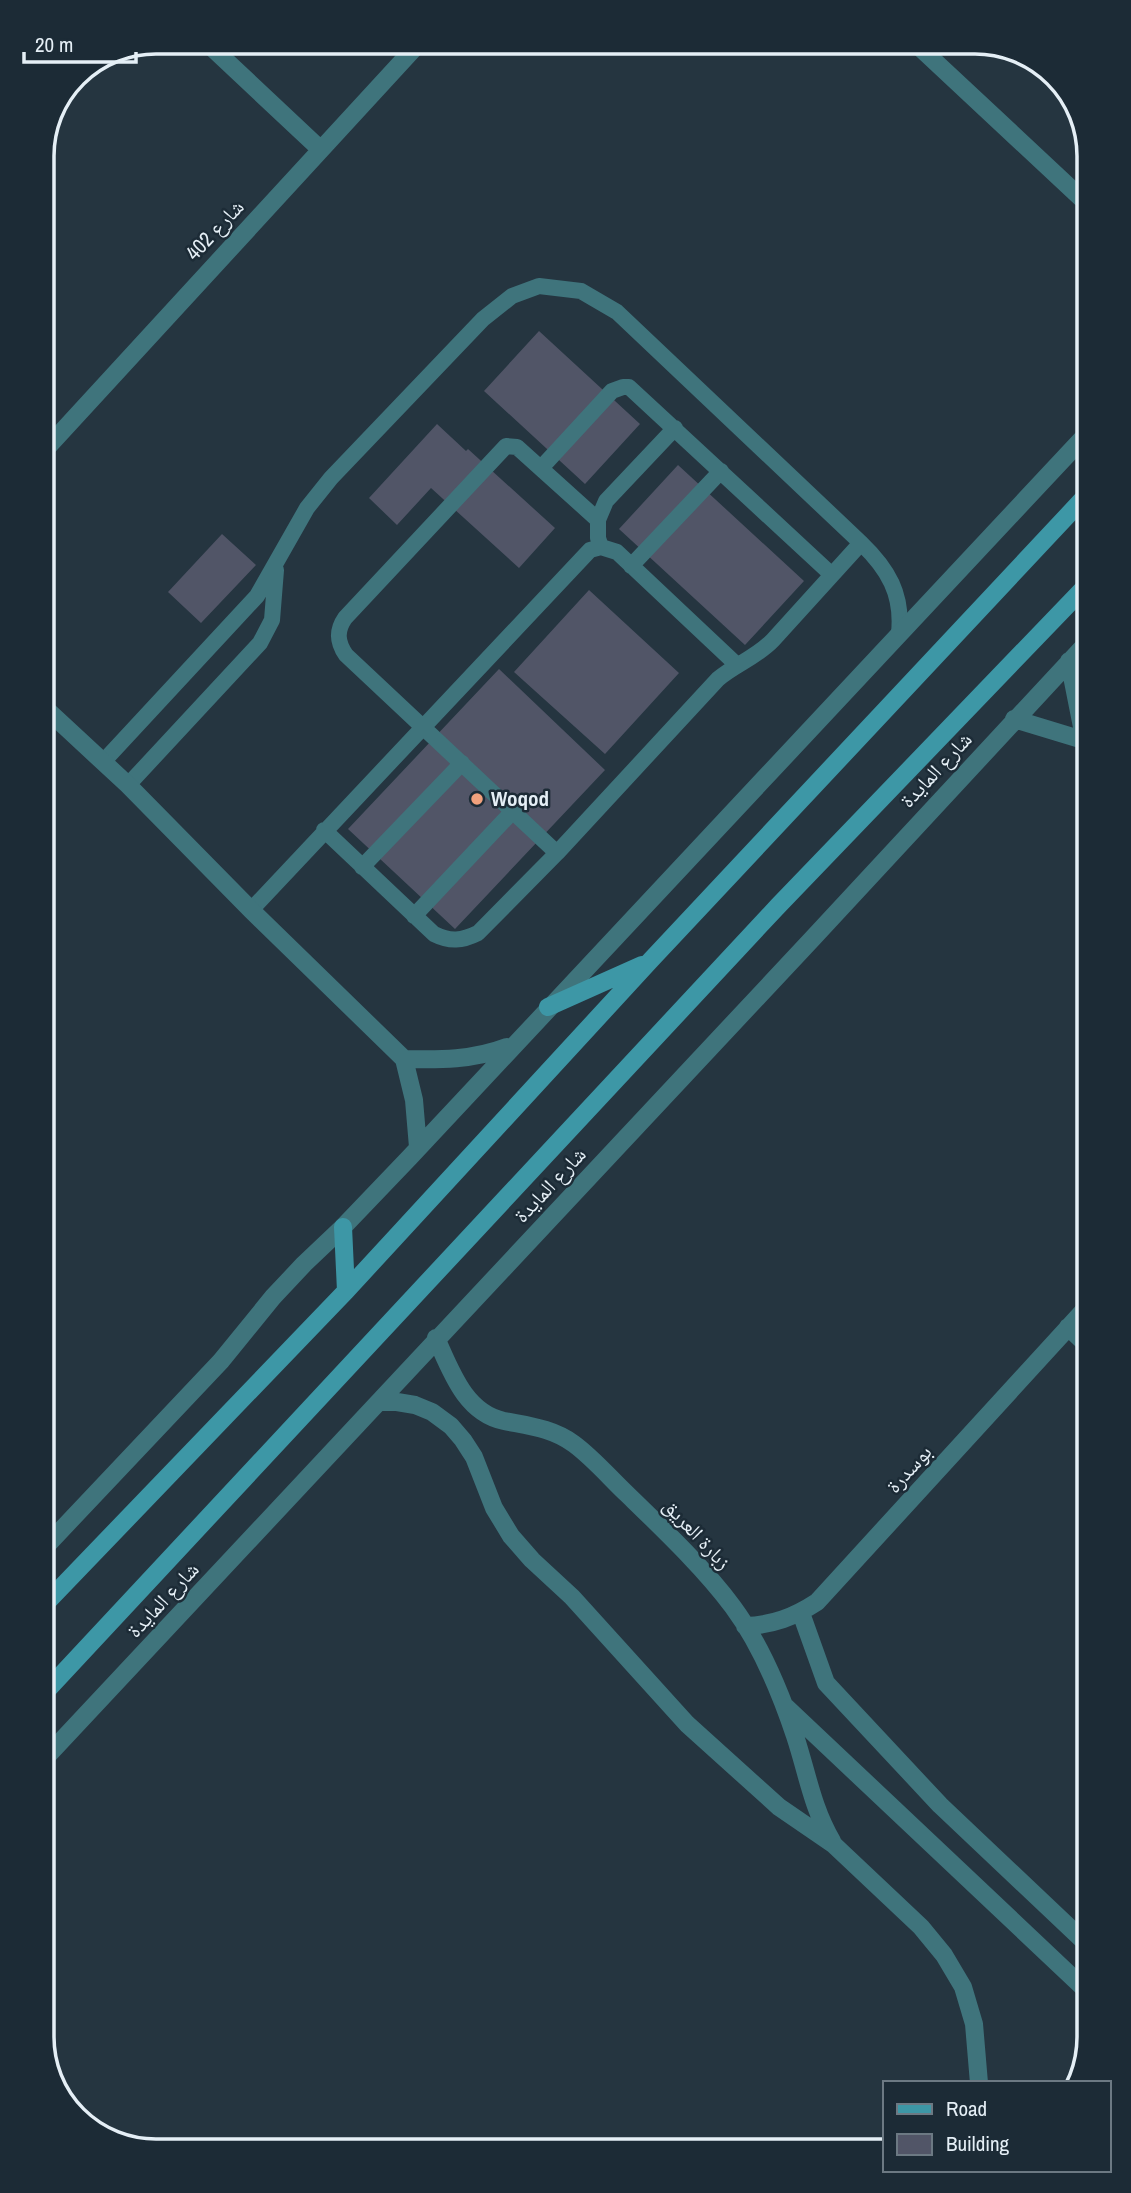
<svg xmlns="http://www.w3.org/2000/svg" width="1131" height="2193" viewBox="0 0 1131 2193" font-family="'Archivo Narrow','Noto Naskh Arabic',sans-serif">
	<rect width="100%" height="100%" fill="#253540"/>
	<!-- building -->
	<path fill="#515567" d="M539,331L640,424L585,484L484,391Z
		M437,424L466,451L468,449L555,528L519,568L431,488L397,525L369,498Z
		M678,465L804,581L745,645L619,529Z
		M222,534L256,565L201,623L168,592Z
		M589,590L679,673L605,754L514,672Z
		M499,669L605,770L455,929L348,829Z"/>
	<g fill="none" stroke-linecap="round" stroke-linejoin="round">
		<!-- lane -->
		<path stroke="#3f747c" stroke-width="16" d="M541,468L612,391L623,387H629L832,575
			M601,547L598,538V520L606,501L675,428
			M631,566L721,471
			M103,762L257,596L307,508L331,478L483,319L512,296L539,286L581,291L617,312L861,543C888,569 903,594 899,633
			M128,785L260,643L272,620L276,570
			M324,830L434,934C450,942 462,941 478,933L557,853L718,679C736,664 757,657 773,640L861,543
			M557,853L346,655C337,642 336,631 345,618L506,446L517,447L598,520
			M362,867L462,763
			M251,910L590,550L601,547L617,552L737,665
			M414,916L513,811"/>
		<!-- street -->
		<path stroke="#3f747c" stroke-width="18" d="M206,42L320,149
			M914,42L1081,198
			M44,451L420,42
			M1069,661L1083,732
			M45,708L128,785L251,910L404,1059L414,1100L418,1147
			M1014,719L1083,740
			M404,1059C440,1060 473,1060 507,1047
			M1068,1327L1086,1344
			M436,1338C451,1371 465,1413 504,1421C529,1426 552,1428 574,1444C593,1458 610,1478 628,1495C662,1528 705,1569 733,1607C761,1645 780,1691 795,1736C807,1772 812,1807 832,1841
			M379,1402H397L415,1405L432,1412L451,1426L463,1440L474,1457L494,1508L511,1536L532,1560L572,1597L687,1724L779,1807L833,1844L921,1927L944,1955L963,1987L974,2024L979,2083
			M48,1544L221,1361L273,1297L304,1264L343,1227L410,1157L1082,439
			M801,1613L826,1683L940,1805L1089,1946
			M745,1626C773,1625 794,1617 817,1602L1086,1308
			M786,1707L1089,1993
			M49,1754L813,938L1083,647"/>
		<!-- secondary -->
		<path stroke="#3d97a6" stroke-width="18" d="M548,1007L642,965
			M343,1227L346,1291
			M48,1601L346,1291L649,962L1082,500
			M49,1688L778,906L1083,589"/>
	</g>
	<!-- markers -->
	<circle fill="#f1a17d" stroke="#1c2b36" stroke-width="2.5" cx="477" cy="799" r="7"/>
	<g text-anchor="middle" stroke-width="5" stroke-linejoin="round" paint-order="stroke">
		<!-- street labels -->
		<g font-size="21" fill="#e5eff6" stroke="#1c2b36">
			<text transform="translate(215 230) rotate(-47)" y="7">شارع 402</text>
			<text transform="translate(936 770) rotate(-47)" y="7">شارع المايدة</text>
			<text transform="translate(550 1185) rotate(-47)" y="7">شارع المايدة</text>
			<text transform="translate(909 1469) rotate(-48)" y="7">بوسدرة</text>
			<text transform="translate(697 1534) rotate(47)" y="7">زبارة العريق</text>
			<text transform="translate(163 1600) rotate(-47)" y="7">شارع المايدة</text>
		</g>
		<!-- poi labels -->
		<g font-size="21" font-weight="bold" fill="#e5eff6" stroke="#1c2b36" text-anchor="start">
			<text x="491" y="806">Woqod</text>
		</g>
	</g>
	<!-- crop -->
	<path d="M0 0H1131V2193H0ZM156 54H975A102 102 0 0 1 1077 156V2037A102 102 0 0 1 975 2139H156A102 102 0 0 1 54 2037V156A102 102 0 0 1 156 54Z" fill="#1c2b36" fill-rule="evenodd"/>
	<path fill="none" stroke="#e5eff6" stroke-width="3.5" d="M156 54H975A102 102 0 0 1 1077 156V2037A102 102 0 0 1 975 2139H156A102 102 0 0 1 54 2037V156A102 102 0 0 1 156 54Z"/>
	<!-- legend -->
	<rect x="883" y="2081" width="228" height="91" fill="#1c2b36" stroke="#6c7983" stroke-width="2"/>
	<rect x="897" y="2104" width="35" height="10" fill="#3d97a6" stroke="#6c7983" stroke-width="2"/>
	<text x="946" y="2116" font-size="21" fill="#e5eff6">Road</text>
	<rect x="897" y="2134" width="35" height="21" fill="#515567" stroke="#6c7983" stroke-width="2"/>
	<text x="946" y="2151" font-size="21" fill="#e5eff6">Building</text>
	<!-- scale -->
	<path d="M24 52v10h112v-10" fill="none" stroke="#e5eff6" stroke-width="3.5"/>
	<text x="35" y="52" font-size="21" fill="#e5eff6" stroke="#1c2b36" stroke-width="5" paint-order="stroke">20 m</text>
</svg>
